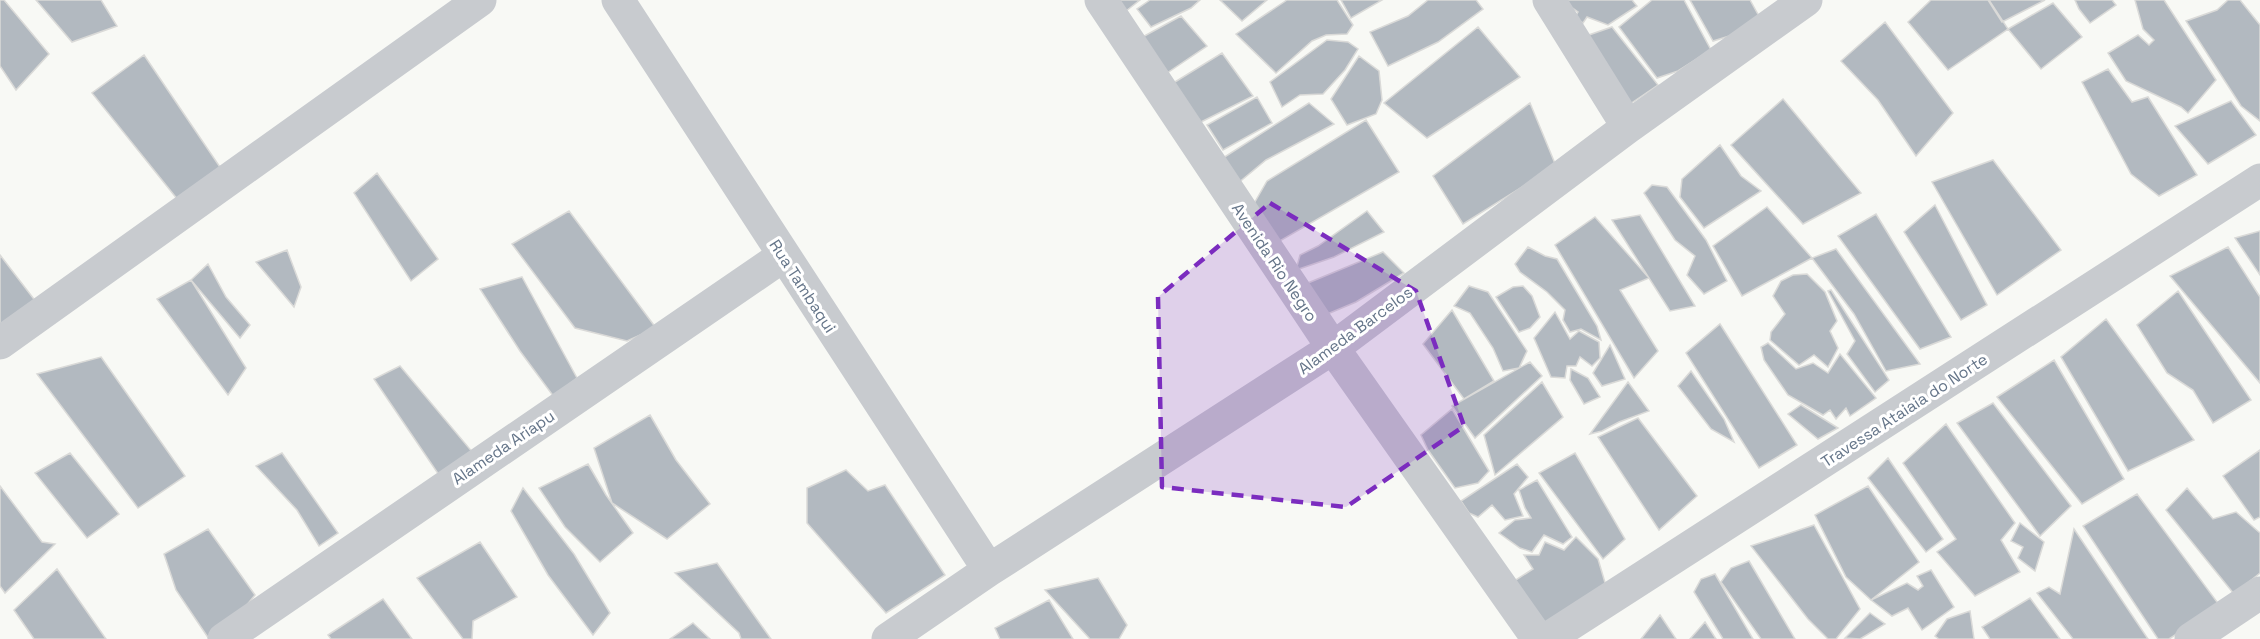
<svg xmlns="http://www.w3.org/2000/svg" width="2260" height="639" viewBox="0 0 2260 639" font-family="'Space Grotesk',sans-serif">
	<rect width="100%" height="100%" fill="#f8f9f5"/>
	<!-- building -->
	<path fill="#b2b9c0" stroke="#dadad8" stroke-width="1.5" d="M0,0H4L49,54L16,90L0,66Z
		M36,0H101L117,26L72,42Z
		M1119,0H1140L1126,11Z
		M1150,0H1200L1191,8L1151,27L1137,9Z
		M1220,0H1267L1242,21Z
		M1287,0H1337L1353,25L1347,34L1326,35L1312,41L1276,73L1236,34Z
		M1341,0H1382L1351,18Z
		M1428,0H1476L1483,9L1438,42L1388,66L1370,32L1408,16Z
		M1561,0H1632L1637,6L1608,25L1587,17L1583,23L1575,17L1578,12Z
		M1652,0H1684L1711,50L1678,71L1657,78L1619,27Z
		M1690,0H1750L1760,18L1736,34L1713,41Z
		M1931,0H1989L2008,29L1948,70L1908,22Z
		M1988,0H2045L2002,22Z
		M2075,0H2112L2116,5L2090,23L2079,9Z
		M2135,0H2164L2216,80L2188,113L2181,107L2126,81L2108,53L2138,35L2149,45L2154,40L2143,29Z
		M2228,0H2240L2260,25V121L2241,106L2186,21L2217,10Z
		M2053,3L2082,37L2041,69L2008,29Z
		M1181,16L1207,46L1167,73L1137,40Z
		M1885,22L1953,113L1916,156L1878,100L1841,61Z
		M1478,27L1520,77L1427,138L1384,103Z
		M1612,27L1658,85L1630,104L1586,36Z
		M1327,40L1348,42L1358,49L1345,70L1323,94L1300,95L1282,107L1270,82Z
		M1222,53L1253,96L1201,122L1170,85Z
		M144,55L224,173L178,200L92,93Z
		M1359,56L1379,71L1382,100L1376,114L1347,125L1331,99Z
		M2108,69L2132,102L2148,97L2197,175L2159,196L2131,174L2082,82Z
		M1257,97L1272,123L1223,150L1207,125Z
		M1783,99L1861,193L1803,224L1731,145Z
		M2231,101L2256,135L2208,164L2175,126Z
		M1309,103L1334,124L1266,160L1231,189L1212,165Z
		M1530,103L1556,166L1463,224L1433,176Z
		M1366,120L1399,172L1266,249L1252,207L1267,181Z
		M1720,145L1741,176L1761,191L1704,228L1680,197L1682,179Z
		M1993,160L2061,250L1997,295L1932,182Z
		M377,173L438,259L411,281L354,193Z
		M1652,185L1667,187L1706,240L1727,281L1704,294L1687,275L1695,256L1675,240L1644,193Z
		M1935,205L1987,305L1961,320L1904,232Z
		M1767,207L1812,258L1742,296L1713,246Z
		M569,211L656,328L627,341L575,328L512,244Z
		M1367,211L1384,232L1334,257L1296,270L1300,255L1318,246Z
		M1876,214L1951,337L1920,349L1838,236Z
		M1640,215L1695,306L1670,311L1612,220Z
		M1595,217L1649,278L1620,290L1658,351L1634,378L1555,245Z
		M2260,231V275L2235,238Z
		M1528,247L1545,256L1557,259L1597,326L1601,340L1581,329L1570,332L1563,320L1565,310L1547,292L1520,272L1515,264Z
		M2228,247L2260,297V383L2170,276Z
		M1836,249L1920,364L1886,371L1854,314L1812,258Z
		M287,250L301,287L294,307L256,262Z
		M1383,252L1404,273L1356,302L1325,315L1308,283Z
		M0,255L40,307L0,326Z
		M208,264L226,297L250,325L240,338L191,280Z
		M1807,274L1825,292L1837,321L1830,331L1838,348L1828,367L1814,355L1799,365L1770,340L1771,332L1785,314L1773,296L1781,281L1793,275Z
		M522,277L577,378L554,397L520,351L480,289Z
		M191,280L246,368L228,395L157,299Z
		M1469,286L1488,292L1527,351L1519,368L1503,371L1493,348L1470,313L1454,306Z
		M1523,286L1532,296L1540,317L1530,328L1519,332L1496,297L1513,287Z
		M1831,290L1889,380L1875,392L1847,354L1855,341L1828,291Z
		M2178,291L2251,400L2213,423L2193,390L2167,373L2137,325Z
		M1452,310L1494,381L1464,399L1423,344Z
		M1555,312L1570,339L1579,331L1599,342L1600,358L1592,366L1580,357L1576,366H1567L1565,378L1551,377L1534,338Z
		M2106,319L2194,440L2128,471L2061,357Z
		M1720,324L1797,445L1759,468L1686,353Z
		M1768,343L1796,369L1813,363L1828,373L1840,354L1876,398L1850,416L1846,408L1836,419L1830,410L1823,415L1788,395L1764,360L1761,347Z
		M1610,345L1625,379L1602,386L1593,373Z
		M101,357L185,476L138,508L37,374Z
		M2054,360L2124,479L2082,504L1997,397Z
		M1530,362L1542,376L1475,438L1452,406Z
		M400,366L474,454L441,478L374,379Z
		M1571,369L1588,378L1600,397L1584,404L1570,380Z
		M1691,371L1724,419L1734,442L1711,429L1678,386Z
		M1542,382L1563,417L1495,475L1484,435Z
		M1628,382L1649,411L1619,422L1602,431L1590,434Z
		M1993,403L2071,506L2040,536L1957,423Z
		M1801,405L1838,428L1818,439L1788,414Z
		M1452,409L1489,471L1478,483L1455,488L1428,450L1421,435Z
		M650,415L676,460L710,504L667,539L612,503L594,448Z
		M1638,418L1697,496L1659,530L1598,437Z
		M1946,424L2015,523L2001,540L2020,572L1975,596L1937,552L1956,539L1903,463Z
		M2260,450V517L2254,520L2223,476Z
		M70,453L119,514L87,538L35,473Z
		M282,453L338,533L319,546L297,510L256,466Z
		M1575,453L1625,539L1603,559L1539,473Z
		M1888,458L1943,539L1926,552L1868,478Z
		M588,464L606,495L633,533L600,562L565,527L539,488Z
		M1517,464L1528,477L1514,494L1523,516L1505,520L1492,505L1478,517L1469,513L1461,501Z
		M846,470L868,491L885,485L945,575L886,613L807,523V488Z
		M1537,480L1572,537L1563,544L1544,535L1532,552L1520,548L1499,533L1515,520L1531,518L1525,508L1519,490Z
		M0,486L42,542L55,544L5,593L0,586Z
		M1868,486L1919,562L1871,600L1846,577L1815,515Z
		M523,488L574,554L610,613L593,635L548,575L511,511Z
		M2187,488L2213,519L2236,512L2260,533V573L2234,594L2166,510Z
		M2137,494L2220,606L2169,639H2158L2083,526Z
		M2020,523L2044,542L2035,571L2018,558L2023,547L2011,541Z
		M1814,525L1860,609L1836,639H1828L1808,619L1751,546Z
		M208,529L255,595L219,639H209L176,590L164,554Z
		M2074,529L2148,639H2073L2037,593L2049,587L2060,594Z
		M1576,537L1598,559L1606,586L1546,626L1508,585L1533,569L1524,555H1539L1545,542L1564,550Z
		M480,542L517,597L473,621L472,639H463L417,578Z
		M1749,561L1795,639H1761L1721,582L1731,568Z
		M717,563L756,618L771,639H741L739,633L675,573Z
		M57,569L106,639H34L14,610Z
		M1931,570L1954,607L1922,630L1908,608L1892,616L1871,600L1907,583L1918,590L1923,586L1917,576Z
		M1715,574L1753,639H1723L1694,592L1701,579Z
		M1098,578L1127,625L1119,639H1090L1045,590Z
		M2030,598L2060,639H1990L1982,627Z
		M383,599L412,639H331L328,635Z
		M1049,600L1073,639H1000L995,628Z
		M1970,611L1974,639H1939L1935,636L1947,619Z
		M1870,613L1885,624L1860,639L1845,638Z
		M1660,615L1676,639H1641Z
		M1705,622L1716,639H1690Z
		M693,623L710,639H670Z"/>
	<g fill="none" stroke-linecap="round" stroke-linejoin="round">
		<!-- minor -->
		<path stroke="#c8cbcf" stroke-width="33" d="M618,0L989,570
			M1101,0L1333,348L1538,639
			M1549,0L1628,127
			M0,343L480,0
			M224,639L783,256
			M888,639L989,570L1333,348L1628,127L1806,0
			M1547,639L2260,180
			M2191,639L2260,593"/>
	</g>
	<!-- marked area -->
	<path fill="#7b2cbf" fill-opacity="0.2" stroke="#7b2cbf" stroke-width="4.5" stroke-dasharray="12 8" stroke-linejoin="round" d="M1270,203L1416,291L1464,426L1346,507L1162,487L1158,297Z"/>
	<g text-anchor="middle" stroke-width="6" stroke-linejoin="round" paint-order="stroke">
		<!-- street labels -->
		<g font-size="16" fill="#657589" stroke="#fff">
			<text transform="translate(1275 262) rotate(56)" y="6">Avenida Rio Negro</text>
			<text transform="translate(803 286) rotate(57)" y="6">Rua Tambaqui</text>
			<text transform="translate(1355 330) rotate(-36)" y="6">Alameda Barcelos</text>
			<text transform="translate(1904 410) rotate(-33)" y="6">Travessa Ataiaia do Norte</text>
			<text transform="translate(503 447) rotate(-34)" y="6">Alameda Ariapu</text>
		</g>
	</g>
</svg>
